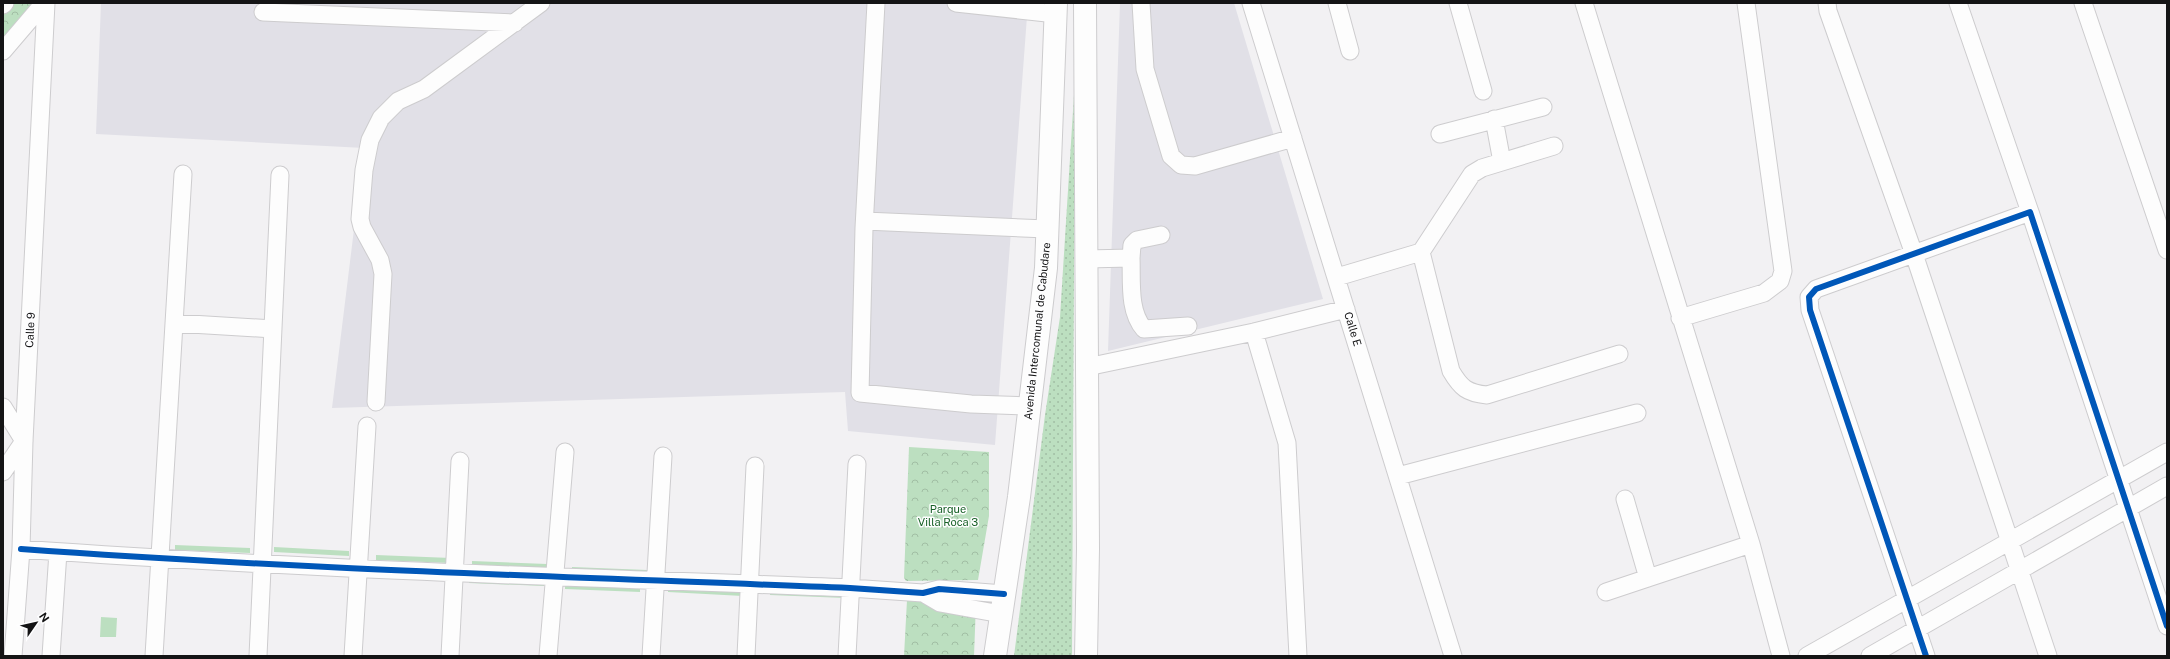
<svg xmlns="http://www.w3.org/2000/svg" width="2170" height="659" viewBox="0 0 2170 659" font-family="'Public Sans',sans-serif">
	<defs>
		<pattern id="grass-dots" width="8" height="8" patternUnits="userSpaceOnUse"><rect width="8" height="8" fill="#bcdfc0"/><path d="M2 2h.1M6 6h.1" fill="none" stroke="#a1bea4" stroke-width="1.8" stroke-linecap="round"/></pattern>
		<pattern id="park-crowns" width="20" height="18" patternUnits="userSpaceOnUse"><rect width="20" height="18" fill="#bcdfc0"/><path d="M2 6a3 3 0 1 1 6 0M12 15a3 3 0 1 1 6 0" fill="none" stroke="#a1bea4"/></pattern>
	</defs>
	<rect width="100%" height="100%" fill="#f2f1f3"/>
	<!-- built -->
	<path fill="#e1e0e7" d="M101,3H1028L995,445L848,431L845,392L332,408L364,148L96,134Z
		M1120,3H1234L1323,299L1108,351Z"/>
	<!-- grass -->
	<path fill="url(#grass-dots)" d="M1075,79L1072,656H1014L1045,415L1060,317Z"/>
	<!-- park -->
	<path fill="url(#park-crowns)" d="M12,3H37L3,44V14Z
		M909,447L989,452V516L978,580L906,581L904,578Z
		M907,600L976,603L974,656H904Z"/>
	<!-- garden -->
	<path fill="#bcdfc0" d="M175,545L250,548V553L175,550Z
		M274,547L349,551V556L274,552Z
		M376,555L451,558L450,563L376,560Z
		M472,561L547,564V569L472,565Z
		M572,567L647,570L646,575L572,572Z
		M470,578L544,582V586L469,583Z
		M565,584L640,587V592L565,589Z
		M668,588L743,591V596L668,592Z
		M770,590L845,594V598L770,595Z
		M101,617L117,618L116,637H100Z"/>
	<g fill="none" stroke-linecap="round" stroke-linejoin="round">
		<!-- minor casing -->
		<g stroke="#cdccce" stroke-width="19">
			<path id="minor" d="M876,3L864,228L860,393L971,404L1029,406
				M956,3L1056,14
				M1141,3L1145,69L1171,156L1181,165L1195,166L1293,138
				M1251,3L1453,656
				M1337,3L1350,51
				M1458,3L1483,91
				M1584,3L1751,544L1781,656
				M1827,3L1828,11L1914,254L2048,656
				M1958,3L2030,212
				M2083,3L2167,250
				M3,5L5,3
				M263,12L515,23
				M3,51L44,3
				M1494,119L1502,162
				M1440,134L1543,107
				M865,221L1047,229
				M1421,252L1451,371C1461,388 1467,393 1487,395L1619,354
				M1131,258L1132,245L1137,240L1161,235
				M1086,259L1131,258C1132,280 1128,311 1144,329L1188,326
				M1337,277L1421,252L1472,174L1482,168L1554,146
				M1680,318L1764,293L1780,281L1783,271L1746,3
				M174,323L273,329
				M1254,332L1287,443L1298,656
				M1087,367L1254,332L1346,309
				M376,402L383,274L380,260L362,227L360,219L364,170L370,140L381,118L398,101L424,89L541,3
				M3,407L24,441L3,472
				M1398,476L1637,413
				M1625,499L1648,578L1751,544
				M21,549C297,569 574,577 850,588L923,593L939,589L1004,594
				M1606,592L1648,578
				M923,593L940,603L1001,614
				M13,656L21,549L24,441L46,3
				M51,656L58,552
				M154,656L183,174
				M258,656L280,175
				M353,656L367,426
				M450,656L460,461
				M548,656L565,452
				M651,656L663,456
				M746,656L755,466
				M847,656L857,464
				M1807,656L2167,452
				M1870,656L2167,486
				M1926,656L1810,310L1809,297L1816,289L2030,212L2167,626"/>
		</g>
		<!-- highway casing -->
		<g stroke="#cdccce" stroke-width="24">
			<path id="highway" d="M1085,3L1088,549L1086,656
				M995,656L1019,497L1046,268L1056,3"/>
		</g>
		<!-- minor -->
		<use href="#minor" stroke="#fdfdfd" stroke-width="17"/>
		<!-- highway -->
		<use href="#highway" stroke="#fdfdfd" stroke-width="22"/>
		<!-- cycleway casing -->
		<g stroke="#fefeff" stroke-width="8">
			<path id="cycleway" d="M21,549C297,569 574,577 850,588L923,593L939,589L1004,594
				M1926,656L1810,310L1809,297L1816,289L2030,212L2167,626"/>
		</g>
		<!-- cycleway -->
		<use href="#cycleway" stroke="#0057b8" stroke-width="6"/>
	</g>
	<g text-anchor="middle" stroke-width="3" stroke-linejoin="round" paint-order="stroke">
		<!-- street labels -->
		<g font-size="11" fill="#141415" stroke="#fefeff">
			<text transform="translate(1353 329) rotate(73)" y="4">Calle E</text>
			<text transform="translate(30 330) rotate(-87)" y="4">Calle 9</text>
			<text transform="translate(1037 331) rotate(-84)" y="4">Avenida Intercomunal de Cabudare</text>
		</g>
		<!-- park labels -->
		<g font-size="11" fill="#186127" stroke="#fefeff">
			<text x="948" y="513">Parque<tspan x="948" dy="13">Villa Roca 3</tspan></text>
		</g>
	</g>
	<!-- border -->
	<rect width="2170" height="659" fill="none" stroke="#141415" stroke-width="8"/>
	<!-- north arrow -->
	<g transform="translate(36 623) rotate(56)" stroke="#fefeff" stroke-width="3" paint-order="stroke">
	<path d="M0-3L7 15L0 10L-7 15Z" fill="#141415"/>
	<text y="-6" font-size="11" font-weight="bold" text-anchor="middle" fill="#141415">N</text>
	</g>
</svg>
